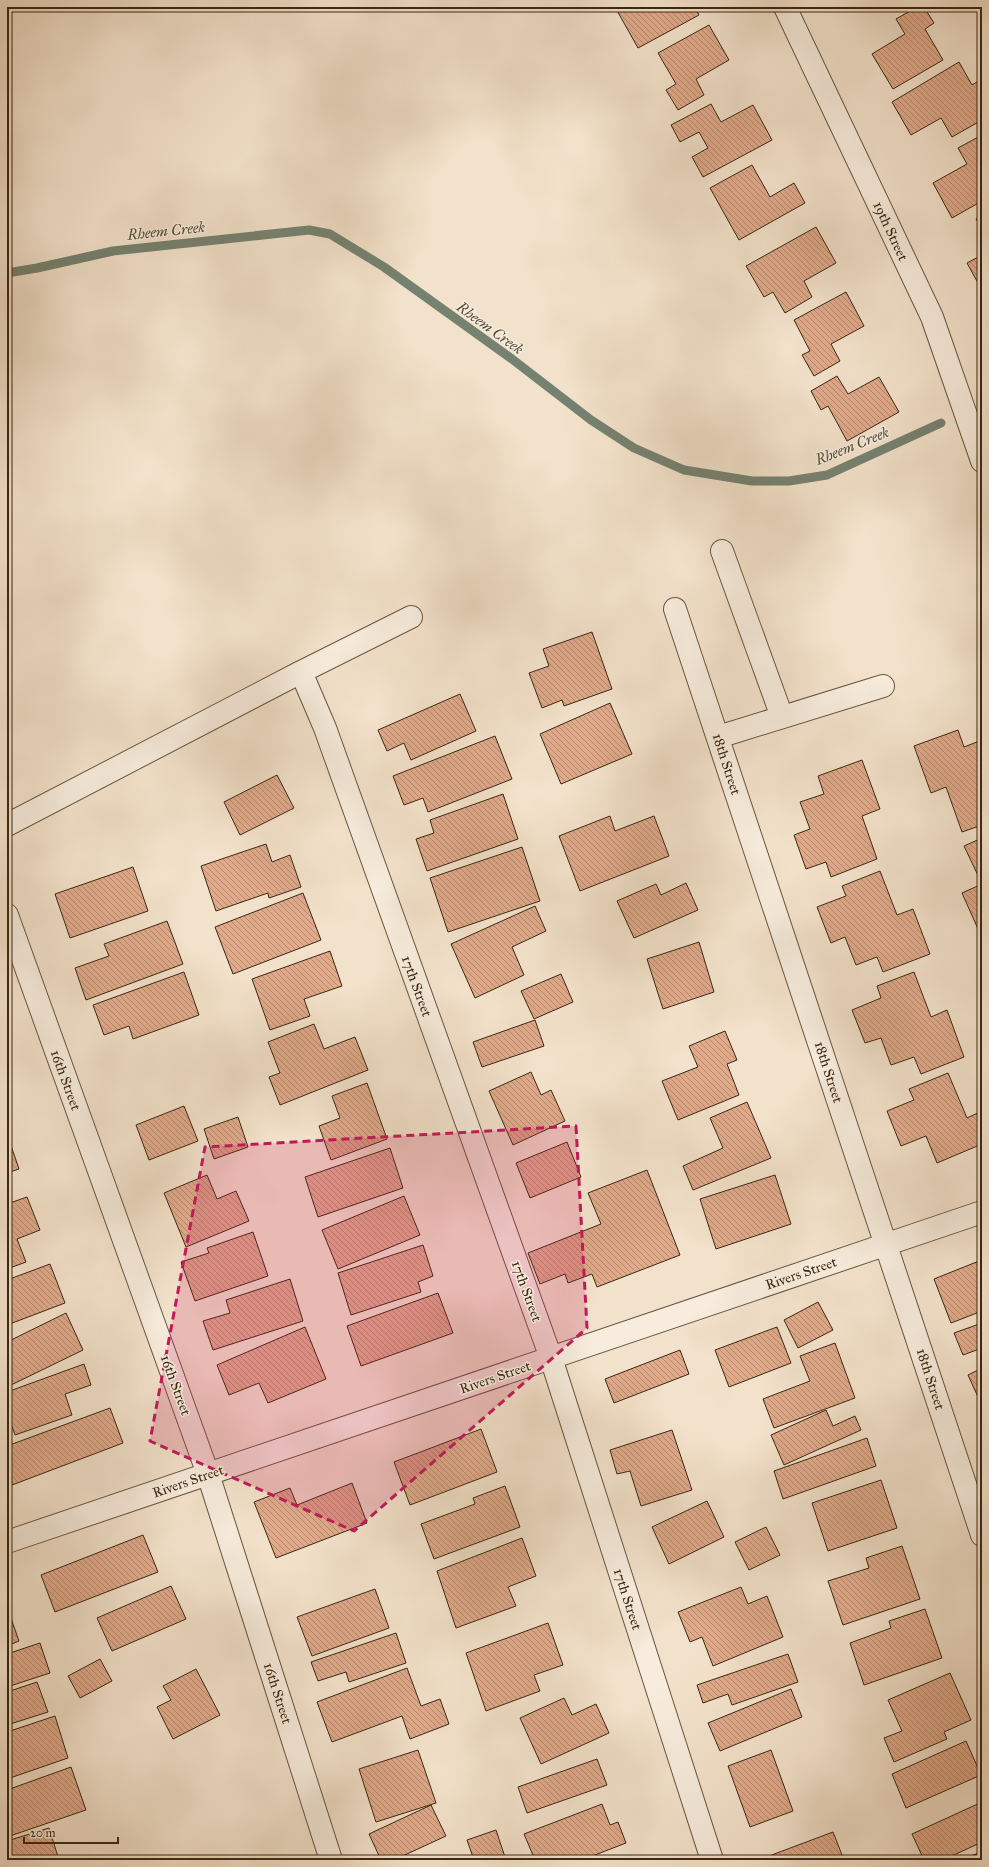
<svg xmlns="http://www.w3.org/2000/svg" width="989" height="1867" viewBox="0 0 989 1867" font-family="'IM FELL Great Primer',serif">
	<defs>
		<pattern id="building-back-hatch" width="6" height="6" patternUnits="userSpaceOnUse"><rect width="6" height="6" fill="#e0aa8b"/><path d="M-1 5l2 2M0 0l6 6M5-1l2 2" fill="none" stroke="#b78a70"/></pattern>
	</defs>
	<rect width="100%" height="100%" fill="#f3e2cb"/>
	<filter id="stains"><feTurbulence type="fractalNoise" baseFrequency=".005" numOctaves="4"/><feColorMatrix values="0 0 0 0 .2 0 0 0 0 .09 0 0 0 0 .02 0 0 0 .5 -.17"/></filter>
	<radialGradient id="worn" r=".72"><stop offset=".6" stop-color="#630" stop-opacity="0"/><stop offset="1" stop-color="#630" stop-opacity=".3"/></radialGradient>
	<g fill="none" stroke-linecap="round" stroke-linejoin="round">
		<!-- stream -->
		<path stroke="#758271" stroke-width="9" d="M7,273L37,268L113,251L309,230L330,234L384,267L512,359L591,420L634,448L684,470L752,481H789L827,475L941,423"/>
	</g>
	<!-- building -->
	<path fill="url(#building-back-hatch)" stroke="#3a2711" d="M615,7H695L699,15L638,48Z
		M917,7H924L934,23L925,29L943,60L893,89L872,54L905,34L896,19Z
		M709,25L729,60L696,79L704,95L678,110L666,90L676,84L658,53Z
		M959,62L972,85L982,79V120L952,137L941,118L911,135L892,102Z
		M711,104L721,122L753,105L772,140L703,177L692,157L708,148L699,132L680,142L671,125Z
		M982,135V201L952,218L933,183L967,164L958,148Z
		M752,165L770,197L794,183L805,203L739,240L710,188Z
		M982,216V229L976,219Z
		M816,227L836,263L804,281L812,297L785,313L773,292L764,297L746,266Z
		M982,255V281L978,283L967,263Z
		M846,292L864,326L831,344L840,361L814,376L802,355L810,351L794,320Z
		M837,376L848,394L879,377L899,412L847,441L828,406L821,410L811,391Z
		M592,632L612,689L564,706L562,700L542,708L529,673L549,666L543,649Z
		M460,694L476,731L411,760L404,743L387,751L378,730Z
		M610,703L632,754L561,784L540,734Z
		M958,730L964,747L982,740V825L962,832L946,787L931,793L914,746Z
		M495,736L512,779L428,812L423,798L404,805L393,776Z
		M862,760L880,809L862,816L877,859L831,877L826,862L806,869L794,835L810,829L800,802L824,794L818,776Z
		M277,775L294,808L240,835L224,802Z
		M503,794L518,839L427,871L416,839L434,833L430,820Z
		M610,816L615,831L654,816L669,856L580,891L559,836Z
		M982,838V938L962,893L982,884L964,846Z
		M266,844L272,862L290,855L301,887L269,898L268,893L216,911L201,866Z
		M522,847L540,901L448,932L430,878Z
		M133,867L148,911L70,938L55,894Z
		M880,871L897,915L913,909L930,954L883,972L877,957L856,965L845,937L831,943L817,907L846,896L842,886Z
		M686,883L698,910L634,938L617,901L656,884L661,895Z
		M303,893L321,940L233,974L215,927Z
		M535,906L546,931L512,947L524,975L475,998L451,944Z
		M167,921L183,964L86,1000L75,968L109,956L104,944Z
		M699,942L714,992L663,1009L647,959Z
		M330,951L342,986L304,999L310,1016L270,1030L252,979Z
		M184,972L199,1015L133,1039L129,1026L104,1035L93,1005Z
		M914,972L931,1017L947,1010L964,1057L921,1074L914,1057L891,1065L881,1038L865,1043L852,1010L881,998L877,986Z
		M561,974L573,1002L534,1019L521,991Z
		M535,1020L544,1046L482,1067L473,1042Z
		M314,1024L324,1049L355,1037L368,1070L280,1105L269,1077L280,1073L268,1042Z
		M725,1031L737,1060L727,1064L739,1095L678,1120L662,1081L698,1067L689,1046Z
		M531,1072L541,1095L551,1090L565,1121L513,1145L489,1091Z
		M948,1073L967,1118L982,1111V1144L937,1163L926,1136L901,1146L887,1111L914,1100L909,1089Z
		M367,1083L387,1139L331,1160L319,1126L340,1118L332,1096Z
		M747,1102L771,1158L693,1190L683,1166L723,1148L710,1118Z
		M184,1106L198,1141L149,1160L136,1125Z
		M238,1117L248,1147L214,1159L204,1129Z
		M7,1134L19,1169L7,1173Z
		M567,1142L581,1177L530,1198L516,1163Z
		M390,1148L403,1188L318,1217L305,1177Z
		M647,1170L680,1255L597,1287L592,1274L568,1283L565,1274L540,1284L528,1253L601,1224L588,1193Z
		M207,1175L217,1199L236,1191L249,1221L186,1247L164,1193Z
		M775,1175L791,1224L716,1249L700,1199Z
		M404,1196L420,1235L338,1269L322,1230Z
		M27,1197L40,1230L17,1239L26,1262L7,1269V1204Z
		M253,1232L268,1276L195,1301L181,1262L209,1253L207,1248Z
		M423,1245L433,1276L418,1282L421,1292L351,1315L338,1273Z
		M979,1261L982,1268V1305H980L982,1311L951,1323L934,1279Z
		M50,1264L65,1303L7,1325V1280Z
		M290,1279L303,1321L213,1350L203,1321L230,1313L226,1300Z
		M438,1293L453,1333L361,1366L347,1326Z
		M818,1302L833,1330L798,1348L784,1320Z
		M66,1313L83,1350L7,1387V1342Z
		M982,1323V1348L963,1355L954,1333Z
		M305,1327L326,1379L268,1403L259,1383L229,1395L217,1365Z
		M777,1327L791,1363L729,1387L715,1350Z
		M835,1343L855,1398L774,1428L763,1399L810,1381L800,1356Z
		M680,1350L689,1374L614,1403L605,1379Z
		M84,1364L91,1385L65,1394L72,1415L15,1435L7,1412V1392Z
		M982,1368V1395L978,1397L968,1375Z
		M110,1408L123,1443L12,1485L7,1472V1446Z
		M826,1410L833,1426L855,1416L861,1430L784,1465L771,1435Z
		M481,1429L497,1472L410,1505L394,1462Z
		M672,1430L692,1490L641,1506L630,1471L617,1474L610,1450Z
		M867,1438L876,1466L783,1499L774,1471Z
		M881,1480L897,1528L828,1551L812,1503Z
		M352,1483L367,1523L276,1558L254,1502L290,1488L297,1505Z
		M505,1486L520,1527L434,1559L421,1524L475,1504L473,1498Z
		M707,1501L724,1537L669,1564L652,1527Z
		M766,1527L780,1555L749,1570L735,1542Z
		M143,1535L158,1572L55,1612L41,1575Z
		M522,1538L536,1576L508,1587L516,1606L456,1628L437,1571Z
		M902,1546L920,1599L843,1625L828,1581L869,1568L866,1558Z
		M171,1586L186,1619L112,1651L97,1618Z
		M741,1587L748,1604L767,1596L783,1637L713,1666L702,1637L690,1642L678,1612Z
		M375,1589L389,1628L312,1656L297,1617Z
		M7,1607L19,1641L7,1646Z
		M925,1609L942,1658L864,1685L850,1643L891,1628L889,1621Z
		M548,1623L563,1665L534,1675L540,1691L486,1711L466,1653Z
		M396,1633L406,1663L349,1682L346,1672L318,1681L311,1662Z
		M40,1643L50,1673L7,1687V1654Z
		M788,1654L798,1682L732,1705L728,1694L703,1703L697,1685Z
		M100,1659L112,1681L80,1698L68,1676Z
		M407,1668L421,1706L440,1699L449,1724L410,1739L402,1716L332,1742L317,1702Z
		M196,1669L220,1715L173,1739L157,1707L171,1700L163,1686Z
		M950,1673L971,1720L944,1732L947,1739L894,1762L884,1738L902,1731L888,1700Z
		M37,1682L48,1712L7,1725V1692Z
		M791,1689L802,1717L720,1751L708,1723Z
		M564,1698L572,1715L596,1704L609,1733L541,1764L520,1718Z
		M55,1716L68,1758L7,1779V1732Z
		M966,1741L981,1775L906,1808L892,1774Z
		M418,1750L436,1803L376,1822L359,1769Z
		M771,1750L793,1811L750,1827L728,1766Z
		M597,1759L607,1785L527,1813L518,1787Z
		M71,1767L86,1810L7,1837V1790Z
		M982,1802V1842L943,1860H924L912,1834Z
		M602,1804L610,1825L618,1822L626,1843L582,1860H535L524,1834Z
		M431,1805L446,1836L394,1860H381L369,1834Z
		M49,1828L59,1860H7V1841Z
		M496,1830L506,1860H474L467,1840Z
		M833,1832L844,1860L761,1859Z
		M982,1852V1860H958Z"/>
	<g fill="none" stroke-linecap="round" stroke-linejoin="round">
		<!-- minor casing -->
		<g stroke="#685640" stroke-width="24">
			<path id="minor" d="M785,7L932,317L982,461
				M722,551L782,717
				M675,609L982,1535
				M301,672L411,617
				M718,737L883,686
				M7,825L301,672L325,728L551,1358L712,1860
				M7,915L208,1474L331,1860
				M7,1542L982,1212"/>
		</g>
		<!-- minor -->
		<use href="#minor" stroke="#f7ecdd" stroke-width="22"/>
	</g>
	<!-- marked area -->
	<path fill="#c2185b" fill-opacity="0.2" stroke="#c2185b" stroke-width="3" stroke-dasharray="8 5" stroke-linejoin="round" d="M576,1126L587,1328L354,1531L150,1441L205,1147Z"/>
	<g text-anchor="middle" stroke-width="3" stroke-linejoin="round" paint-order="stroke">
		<!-- street labels -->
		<g font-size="14" fill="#3a2711" stroke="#f7ecdd">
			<text transform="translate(891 231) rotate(65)" y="5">19th Street</text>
			<text transform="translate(727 764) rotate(72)" y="5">18th Street</text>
			<text transform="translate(417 986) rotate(70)" y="5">17th Street</text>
			<text transform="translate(829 1072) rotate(72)" y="5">18th Street</text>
			<text transform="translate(66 1080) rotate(70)" y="5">16th Street</text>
			<text transform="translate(801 1273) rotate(-19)" y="5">Rivers Street</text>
			<text transform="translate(527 1291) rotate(70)" y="5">17th Street</text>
			<text transform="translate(495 1377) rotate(-19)" y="5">Rivers Street</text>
			<text transform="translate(931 1379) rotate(72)" y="5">18th Street</text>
			<text transform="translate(176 1385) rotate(70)" y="5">16th Street</text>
			<text transform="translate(188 1481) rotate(-19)" y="5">Rivers Street</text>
			<text transform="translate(628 1599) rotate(72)" y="5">17th Street</text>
			<text transform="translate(278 1693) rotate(72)" y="5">16th Street</text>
		</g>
		<!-- water labels -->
		<g font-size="15" font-style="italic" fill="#534d39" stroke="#f7ecdd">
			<text transform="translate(166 231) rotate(-6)" y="5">Rheem Creek</text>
			<text transform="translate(490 328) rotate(36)" y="5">Rheem Creek</text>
			<text transform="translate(852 446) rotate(-22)" y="5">Rheem Creek</text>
		</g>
	</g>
	<!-- margin -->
	<rect width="989" height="1867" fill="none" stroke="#f3e2cb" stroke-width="24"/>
	<rect x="8" y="8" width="973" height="1851" fill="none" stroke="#3a2711" stroke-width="2"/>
	<rect x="12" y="12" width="965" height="1843" fill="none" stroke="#3a2711"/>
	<!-- scale -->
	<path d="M24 1837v6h94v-6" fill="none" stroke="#3a2711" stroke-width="2"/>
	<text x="30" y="1837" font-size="12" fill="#3a2711" stroke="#f7ecdd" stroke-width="3" paint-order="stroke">20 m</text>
	<rect width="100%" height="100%" filter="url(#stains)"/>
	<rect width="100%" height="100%" fill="url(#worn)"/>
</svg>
